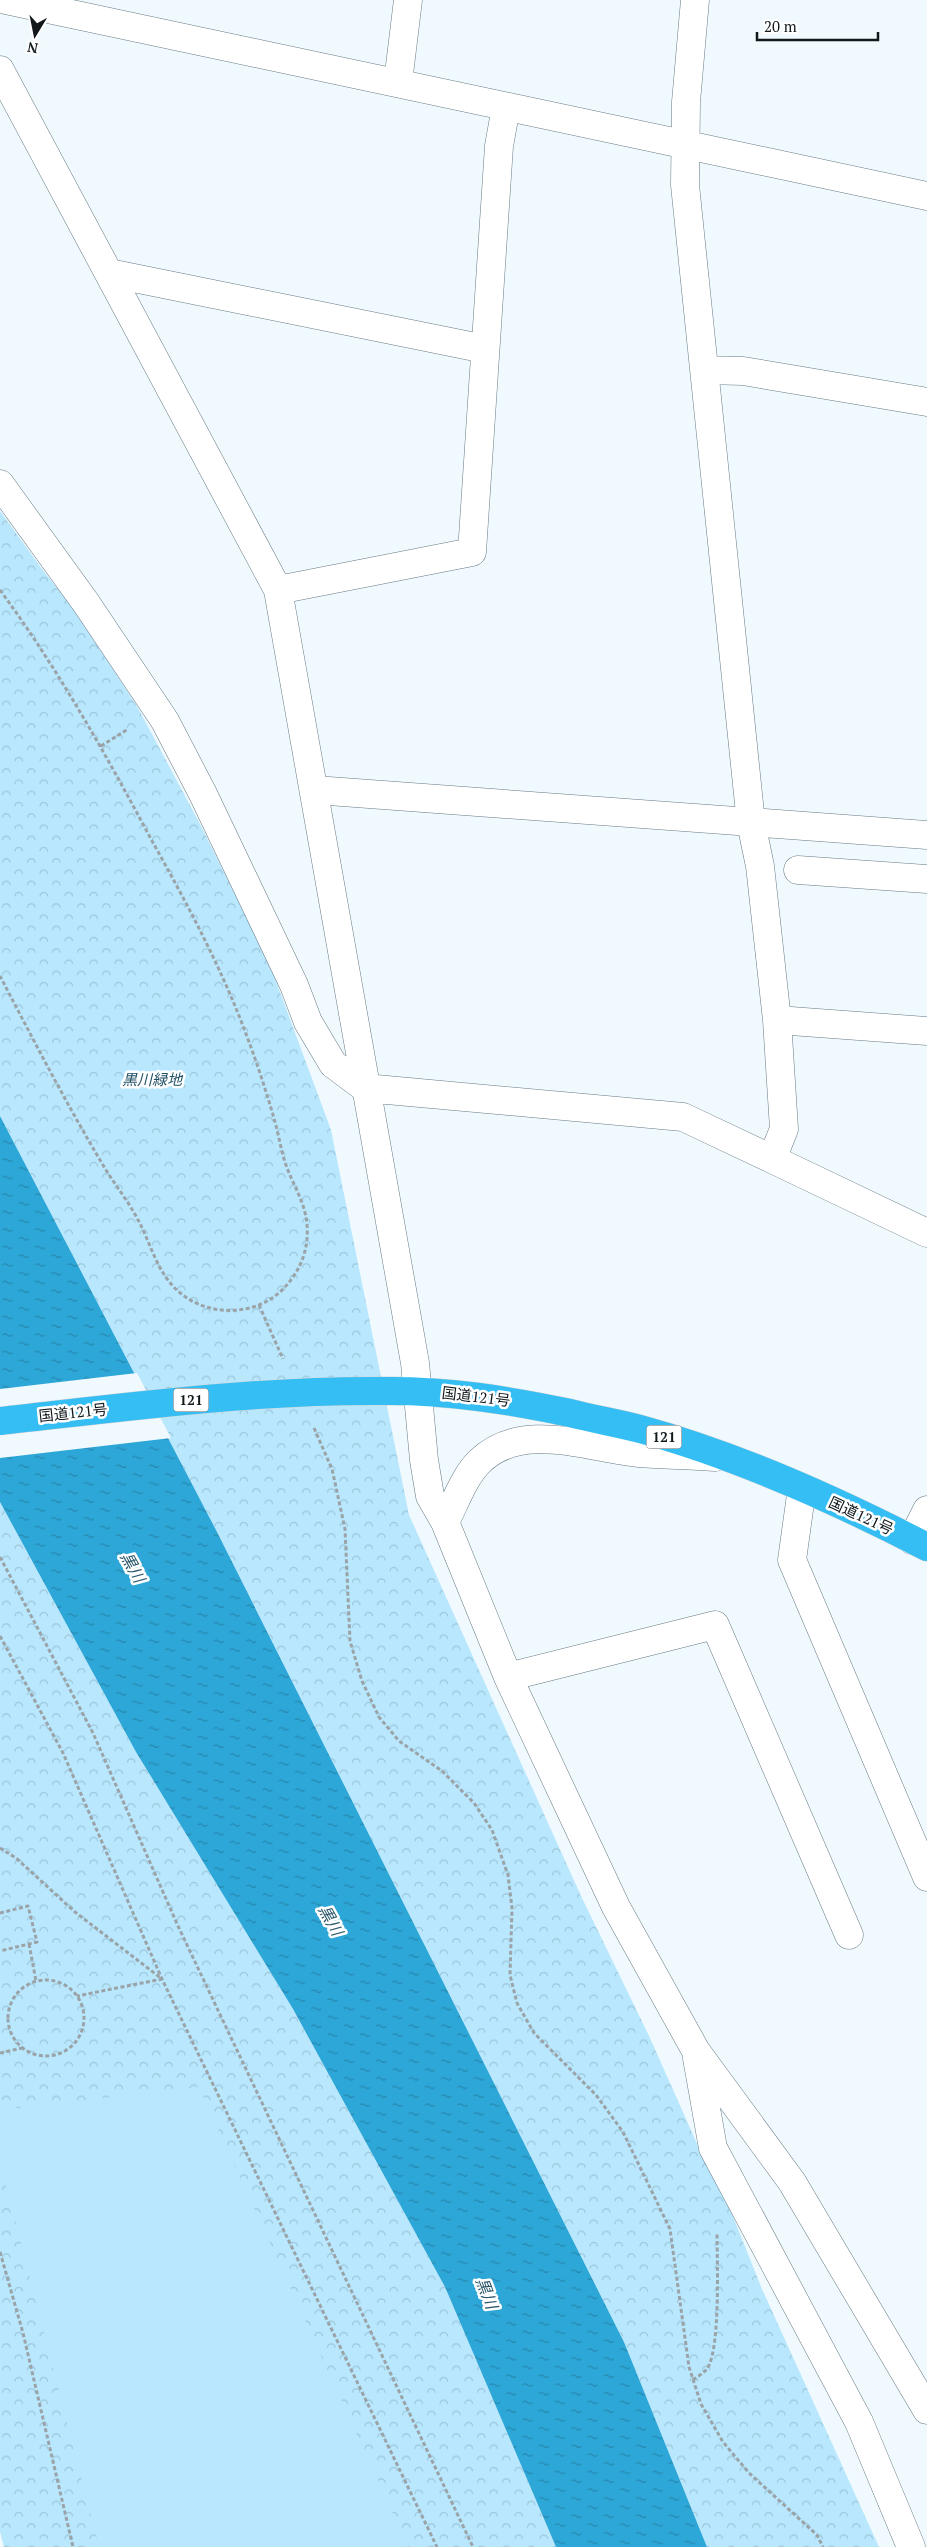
<svg xmlns="http://www.w3.org/2000/svg" width="927" height="2547" viewBox="0 0 927 2547" font-family="'PT Serif','Noto Sans JP',serif">
	<defs>
		<pattern id="park-crowns" width="20" height="18" patternUnits="userSpaceOnUse" patternTransform="scale(1.25)"><rect width="20" height="18" fill="#b8e7fe"/><path d="M2 6a3 3 0 1 1 6 0M12 15a3 3 0 1 1 6 0" fill="none" stroke="#9dc6d9"/></pattern>
		<pattern id="water-ripples" width="26" height="14" patternUnits="userSpaceOnUse" patternTransform="scale(1.25)"><rect width="26" height="14" fill="#2da7d7"/><path d="M2 4q2-2 4 0t4 0M15 11q2-2 4 0t4 0" fill="none" stroke="#2587ae"/></pattern>
	</defs>
	<rect width="100%" height="100%" fill="#f0f9fd"/>
	<!-- park -->
	<path fill="url(#park-crowns)" d="M0,511L42,569L75,611L138,708L200,824L270,965L331,1130L409,1515L581,1896L650,2038L698,2146L720,2184L762,2289L879,2547H707L624,2342L216,1530L0,1116Z
		M0,1502L136,1752L293,2009L445,2287L556,2547H4L0,2532Z"/>
	<!-- garden -->
	<path fill="#b8e7fe" d="M199,2087L408,2547H99L0,2162V2110Z"/>
	<!-- water -->
	<path fill="url(#water-ripples)" d="M0,1116L216,1530L624,2342L707,2547H556L445,2287L293,2009L136,1752L0,1502Z"/>
	<!-- pier -->
	<path fill="#f0f9fd" d="M137,1373L171,1438L0,1458V1389Z"/>
	<g fill="none" stroke-linecap="round" stroke-linejoin="round">
		<!-- minor casing -->
		<g stroke="#687a84" stroke-width="29">
			<path id="minor" d="M6,0L927,196
				M695,0L686,102L685,185L751,823L760,866L777,1020L784,1129L772,1159L927,1233
				M0,70L278,590L415,1363L424,1460L430,1496L445,1522L508,1677L616,1907L696,2051L792,2182L927,2410
				M398,82L408,0
				M109,273L485,349
				M706,370L743,371L927,402
				M0,484L86,603L165,721L203,794L294,985L308,1022L333,1064L365,1088L683,1117L772,1159
				M278,590L472,552L499,146L506,107
				M315,790L927,835
				M798,870L927,879
				M777,1020L927,1031
				M802,1488L792,1560L927,1877
				M445,1522C455,1503 464,1477 479,1462C521,1420 589,1448 639,1453C665,1455 690,1455 715,1457
				M912,1540L927,1510
				M508,1677L715,1625L849,1935
				M697,2058L713,2148L859,2422L911,2547"/>
		</g>
		<!-- highway casing -->
		<g stroke="#d4d6d6" stroke-width="29">
			<path id="highway" d="M382,1391C446,1390 508,1400 570,1413C593,1419 617,1423 640,1429C739,1456 836,1500 927,1547"/>
		</g>
		<!-- path -->
		<path stroke="#9aa3a7" stroke-width="3" stroke-dasharray="4 2.5" stroke-linecap="butt" d="M0,590C58,669 105,753 151,839C185,900 218,961 243,1026C255,1057 266,1090 275,1122C279,1136 281,1151 286,1165C293,1185 305,1202 307,1224C309,1251 300,1273 280,1292C250,1319 199,1316 172,1285C155,1266 149,1239 137,1218C128,1201 116,1186 106,1170C68,1107 34,1041 0,976
			M101,746L128,729
			M259,1305L283,1359
			M314,1428L332,1469L345,1529L350,1641L362,1681L379,1717L399,1741L442,1771L474,1803L492,1830L508,1875L512,1908L510,1975L517,2003L534,2033L596,2095L623,2132L670,2229L689,2367L701,2404L723,2442L749,2473L817,2535L823,2547
			M0,1557L93,1733L178,1926L473,2547
			M0,1636L63,1753L162,1979L437,2547
			M0,1848L16,1858L75,1912L162,1979L77,1996
			M0,1913L28,1906L37,1942L0,1951
			M29,1944L36,1981
			M8 2018a38 38 0 1 1 76 0a38 38 0 1 1-76 0Z
			M0,2053L22,2048
			M0,2252L23,2333L73,2547
			M693,2380C697,2377 702,2374 706,2370C721,2354 717,2258 717,2233"/>
		<!-- minor -->
		<use href="#minor" stroke="#fff" stroke-width="28"/>
		<!-- highway -->
		<use href="#highway" stroke="#34bef4" stroke-width="28"/>
		<!-- highway-bridge casing -->
		<g stroke="#d4d6d6" stroke-width="29" stroke-linecap="butt">
			<path id="highway-bridge" d="M0,1421C127,1407 254,1390 382,1391"/>
		</g>
		<!-- highway-bridge -->
		<use href="#highway-bridge" stroke="#34bef4" stroke-width="28"/>
	</g>
	<g text-anchor="middle" stroke-width="5" stroke-linejoin="round" paint-order="stroke">
		<!-- shield labels -->
		<g fill="#fff" stroke="#585e61" stroke-width="1">
			<rect x="173.5" y="1388.5" width="35" height="23" rx="4"/>
			<rect x="646.5" y="1425.5" width="35" height="23" rx="4"/>
		</g>
		<g font-size="14" font-weight="bold" fill="#11191d">
			<text x="191" y="1405">121</text>
			<text x="664" y="1442">121</text>
		</g>
		<!-- park labels -->
		<g font-size="15" font-style="italic" fill="#215065" stroke="#fff">
			<text x="152" y="1085">黒川緑地</text>
		</g>
		<!-- street labels -->
		<g font-size="15" fill="#11191d" stroke="#fff">
			<text transform="translate(476 1397) rotate(7)" y="5">国道121号</text>
			<text transform="translate(73 1413) rotate(-6)" y="5">国道121号</text>
			<text transform="translate(861 1516) rotate(25)" y="5">国道121号</text>
		</g>
		<!-- water labels -->
		<g font-size="16" font-style="italic" fill="#28566b" stroke="#fff">
			<text transform="translate(133 1567) rotate(61)" y="6">黒川</text>
			<text transform="translate(331 1920) rotate(61)" y="6">黒川</text>
			<text transform="translate(487 2293) rotate(69)" y="6">黒川</text>
		</g>
	</g>
	<!-- north arrow -->
	<g transform="translate(35 35) rotate(190)" stroke="#ffffff" stroke-width="4" paint-order="stroke">
	<path d="M0-4L9 19L0 12L-9 19Z" fill="#11191d"/>
	<text y="-8" font-size="14" font-weight="bold" text-anchor="middle" fill="#11191d">N</text>
	</g>
	<!-- scale -->
	<path d="M757 32v8h121v-8" fill="none" stroke="#11191d" stroke-width="2.5"/>
	<text x="764" y="32" font-size="15" fill="#11191d" stroke="#ffffff" stroke-width="4" paint-order="stroke">20 m</text>
</svg>
